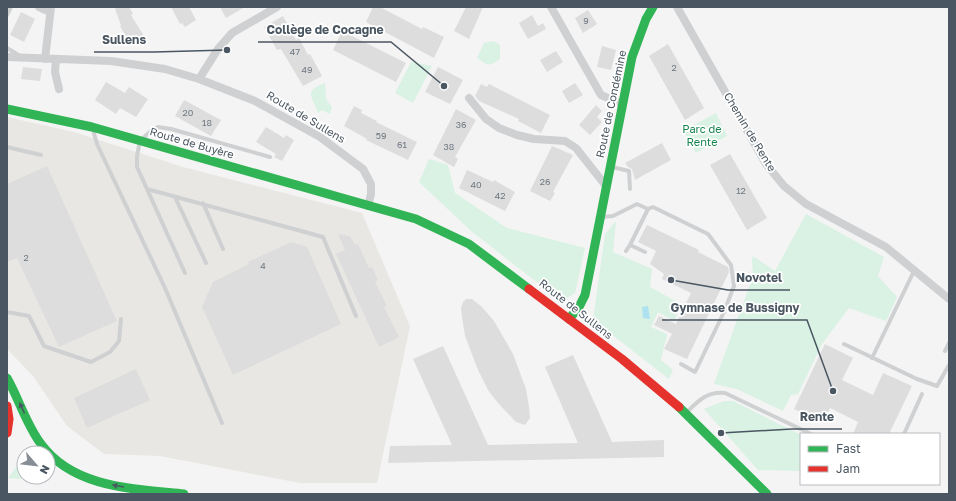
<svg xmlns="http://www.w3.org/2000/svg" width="956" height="501" viewBox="0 0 956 501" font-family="'Golos Text',sans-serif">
	<rect width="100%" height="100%" fill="#f4f4f4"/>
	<!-- commercial -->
	<path fill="#e8e7e3" d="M7,117L74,132L183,167L362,213L410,326L377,483H300L160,456L104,454L67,426L33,376L7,349Z"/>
	<!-- green -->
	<path fill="#d9f2e3" d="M494,41L500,45V59C488,67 489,66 477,58L484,43Z
		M411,62L432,66L413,103L395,93Z
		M325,83L326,99L332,107L330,114L322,110L318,113C312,96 303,91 325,83Z
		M716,113L727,136L696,153L683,131Z
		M429,159L448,165L455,193L507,228L585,248L575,293L564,300H560L471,231L419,182Z
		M806,214L884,257L878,276L897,297L886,321L849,308L822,344L798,394L791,395L783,411L737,389L714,384L753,276L752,260L753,256L775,271Z
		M616,221L613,252L652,269L650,287L681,304L674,321L658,312L651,327L667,334L661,360L673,370L669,379L593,320L605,234Z
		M724,401H733L801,435V471L758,470L704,409Z
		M24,457V477H45L49,481L8,478Z"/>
	<!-- water -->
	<path fill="#aee2f0" d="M648,306L650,319L643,318L642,307Z"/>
	<!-- building -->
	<path fill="#ddddde" d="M118,7H129L133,14L131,15L144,36L132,43L130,40L128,41L120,26L121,25L115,9Z
		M171,7H189L196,20L185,27L182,23L180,24Z
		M220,7H245L226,18Z
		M373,7H380L422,29L423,27L444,37L434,58L366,22Z
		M466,7H483L469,39L454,31Z
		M588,10L597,24L583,33L575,18Z
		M21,12L35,19L24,42L10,35Z
		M532,15L538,26L543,23L546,29L528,39L519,23Z
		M283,16L296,40L299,38L308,55L310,54L322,76L303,86L281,49L277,50L264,27Z
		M342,31L406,63L396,82L333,50Z
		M668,44L704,108L685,120L649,56Z
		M602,46L616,50L611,70L597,67Z
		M556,51L563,62L547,72L540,60Z
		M23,67L42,69L40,81L21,79Z
		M438,67L463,80L450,104L425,92Z
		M106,82L125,93L129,87L148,99L136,117L120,108L116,114L95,100Z
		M575,83L583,95L569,103L562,91Z
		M481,84L487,87L489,84L550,115L541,133L518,121L519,119L479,101L475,96Z
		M184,100L221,120L211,136L175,116Z
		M596,105L602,111L597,117L602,122L590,135L579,125Z
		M354,106L362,110L361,113L377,121L376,122L417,142L408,160L366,140L367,139L344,126Z
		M456,109L476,120L455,157L458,159L454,167L433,155Z
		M266,127L284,138L286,135L294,140L282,161L274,157L276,154L256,142Z
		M662,143L671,160L635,180L632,169L628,167L625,163Z
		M552,146L573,155L553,192L555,193L550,201L530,191Z
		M730,154L767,218L747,230L710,165Z
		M47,166L117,321L59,347L17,258L7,262V184Z
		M467,170L493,182L494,180L515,192L505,211L459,188Z
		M647,225L699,250L698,252L728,267L729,272L687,359L664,349L672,334L654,325L659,316L676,324L691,293L662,279L664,274L650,264L656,251L638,242Z
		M338,234L350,236L355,245L358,244L369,268L372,267L378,280L375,282L387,306L384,307L399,337L379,347L336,254L345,250Z
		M291,242L307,247L341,324L233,375L202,307L213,282L249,264L248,262Z
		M466,299H472L482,307L494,321L513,354L526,389L529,407L530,418L525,425L516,422L498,403L488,390L478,370L465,336L462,317L461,308L463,302Z
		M825,344L853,358L842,380L873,395L883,373L912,386L889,434H853L858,422L830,408L822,423L794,409Z
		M443,346L488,445L578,443L545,367L573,355L612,442L664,440V457L388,463L390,446L452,445L413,359Z
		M136,369L150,400L87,428L74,398Z"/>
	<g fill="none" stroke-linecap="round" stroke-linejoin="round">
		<!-- lane -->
		<path stroke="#ced0d2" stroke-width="4" d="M7,15L11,7
			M7,48L20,56
			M93,130L97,144L165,288L222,423
			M7,147L41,155
			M612,167L629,171L630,189
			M147,189L323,237L356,316
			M175,197L206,263
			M203,203L223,249
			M602,217L613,216L637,204L648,209L653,207L708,234L731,265L734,286L724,312L695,372L681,364
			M626,251L630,245
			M645,252L630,245L648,209
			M185,273L137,167V156L140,141L152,130L158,127L171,129L270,157
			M7,312L29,316L44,346L91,362L110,352L119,341L121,319
			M844,344L917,379L937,386L949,365
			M945,351L949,343
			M872,358L914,271
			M686,413C698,401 707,391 725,393L811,434
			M904,434L922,394"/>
		<!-- street -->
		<path stroke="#ced0d2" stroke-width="8" d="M39,7L50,12
			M551,7L601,95L622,104
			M677,7L766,164L784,186L806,204L886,247L949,299
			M7,57L111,61L165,69L199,79L255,101L320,137L363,169L371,184V194L368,206
			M45,59L51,7
			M56,59L55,72L59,89
			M199,79L218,49L232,33L277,7
			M469,98L486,119L499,128L517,135L534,139L565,141L576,148L606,186"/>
		<!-- fast -->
		<path stroke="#30b455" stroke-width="9" d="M7,109L92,127L416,219L469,244L529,289
			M569,319L579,307L585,295L632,57L646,19L653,7
			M7,378C19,399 26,424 41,444C73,488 134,489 184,494
			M679,407L767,494"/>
		<!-- jam -->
		<path stroke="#e5322d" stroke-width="9" d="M529,289L622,359L679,407
			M7,406L9,419L7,433"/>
	</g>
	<!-- one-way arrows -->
	<defs><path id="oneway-solid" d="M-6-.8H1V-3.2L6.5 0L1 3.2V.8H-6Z"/></defs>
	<g fill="#495b60">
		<use href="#oneway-solid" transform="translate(22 408) rotate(-115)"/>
		<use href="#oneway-solid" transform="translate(118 486) rotate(-170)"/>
	</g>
	<g text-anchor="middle" stroke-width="3.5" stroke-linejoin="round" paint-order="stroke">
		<!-- number labels -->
		<g font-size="9" fill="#707881">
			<text x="586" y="24">9</text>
			<text x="295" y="55">47</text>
			<text x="674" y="71">2</text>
			<text x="307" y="73">49</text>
			<text x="188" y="116">20</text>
			<text x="207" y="126">18</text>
			<text x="461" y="128">36</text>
			<text x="381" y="139">59</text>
			<text x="402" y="148">61</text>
			<text x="449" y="150">38</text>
			<text x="545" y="185">26</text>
			<text x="476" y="188">40</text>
			<text x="741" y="194">12</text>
			<text x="500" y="199">42</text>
			<text x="26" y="261">2</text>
			<text x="263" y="269">4</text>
		</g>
		<!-- street labels -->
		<g font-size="11" fill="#4a5661" stroke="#fff">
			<text transform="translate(611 104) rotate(-78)" y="4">Route de Condémine</text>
			<text transform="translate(306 117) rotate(31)" y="4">Route de Sullens</text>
			<text transform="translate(750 132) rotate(59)" y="4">Chemin de Rente</text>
			<text transform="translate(192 143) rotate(16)" y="4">Route de Buyère</text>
			<text transform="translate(576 309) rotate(38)" y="4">Route de Sullens</text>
		</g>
		<!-- park labels -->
		<g font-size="11" fill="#17864f" stroke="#fff">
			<text x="702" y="133">Parc de<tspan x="702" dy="13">Rente</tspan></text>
		</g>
	</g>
	<!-- callouts -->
	<path fill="none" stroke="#4a5661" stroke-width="1.5" d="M444 86L391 42H258M227 50L154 52H94M671 280L728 290H790M833 391L807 320H662M721 433L792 429H842"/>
	<g fill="#4a5661" stroke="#fff" stroke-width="1.5">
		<circle cx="444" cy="86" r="4"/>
		<circle cx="227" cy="50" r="4"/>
		<circle cx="671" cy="280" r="4"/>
		<circle cx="833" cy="391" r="4"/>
		<circle cx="721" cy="433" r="4"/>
	</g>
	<g font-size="12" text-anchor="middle" font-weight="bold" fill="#4a5661" stroke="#fff" stroke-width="3.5" stroke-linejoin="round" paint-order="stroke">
		<text x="325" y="34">Collège de Cocagne</text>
		<text x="124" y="44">Sullens</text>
		<text x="759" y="282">Novotel</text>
		<text x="735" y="312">Gymnase de Bussigny</text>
		<text x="817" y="421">Rente</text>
	</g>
	<!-- border -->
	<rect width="956" height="501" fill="none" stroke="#4a5661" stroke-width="16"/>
	<!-- legend -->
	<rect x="800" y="433" width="140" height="52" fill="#ffffff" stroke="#b7bbc0"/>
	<rect x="808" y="446" width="20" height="6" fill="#30b455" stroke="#b7bbc0"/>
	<text x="836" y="453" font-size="12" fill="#4a5661">Fast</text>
	<rect x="808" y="466" width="20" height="6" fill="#e5322d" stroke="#b7bbc0"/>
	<text x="836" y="473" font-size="12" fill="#4a5661">Jam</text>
	<!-- north arrow -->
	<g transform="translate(36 465) rotate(118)"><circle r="19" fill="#ffffff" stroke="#b7bbc0"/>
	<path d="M0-3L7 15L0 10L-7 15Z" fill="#868d94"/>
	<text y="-6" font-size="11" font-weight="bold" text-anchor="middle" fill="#4a5661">N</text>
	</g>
</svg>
